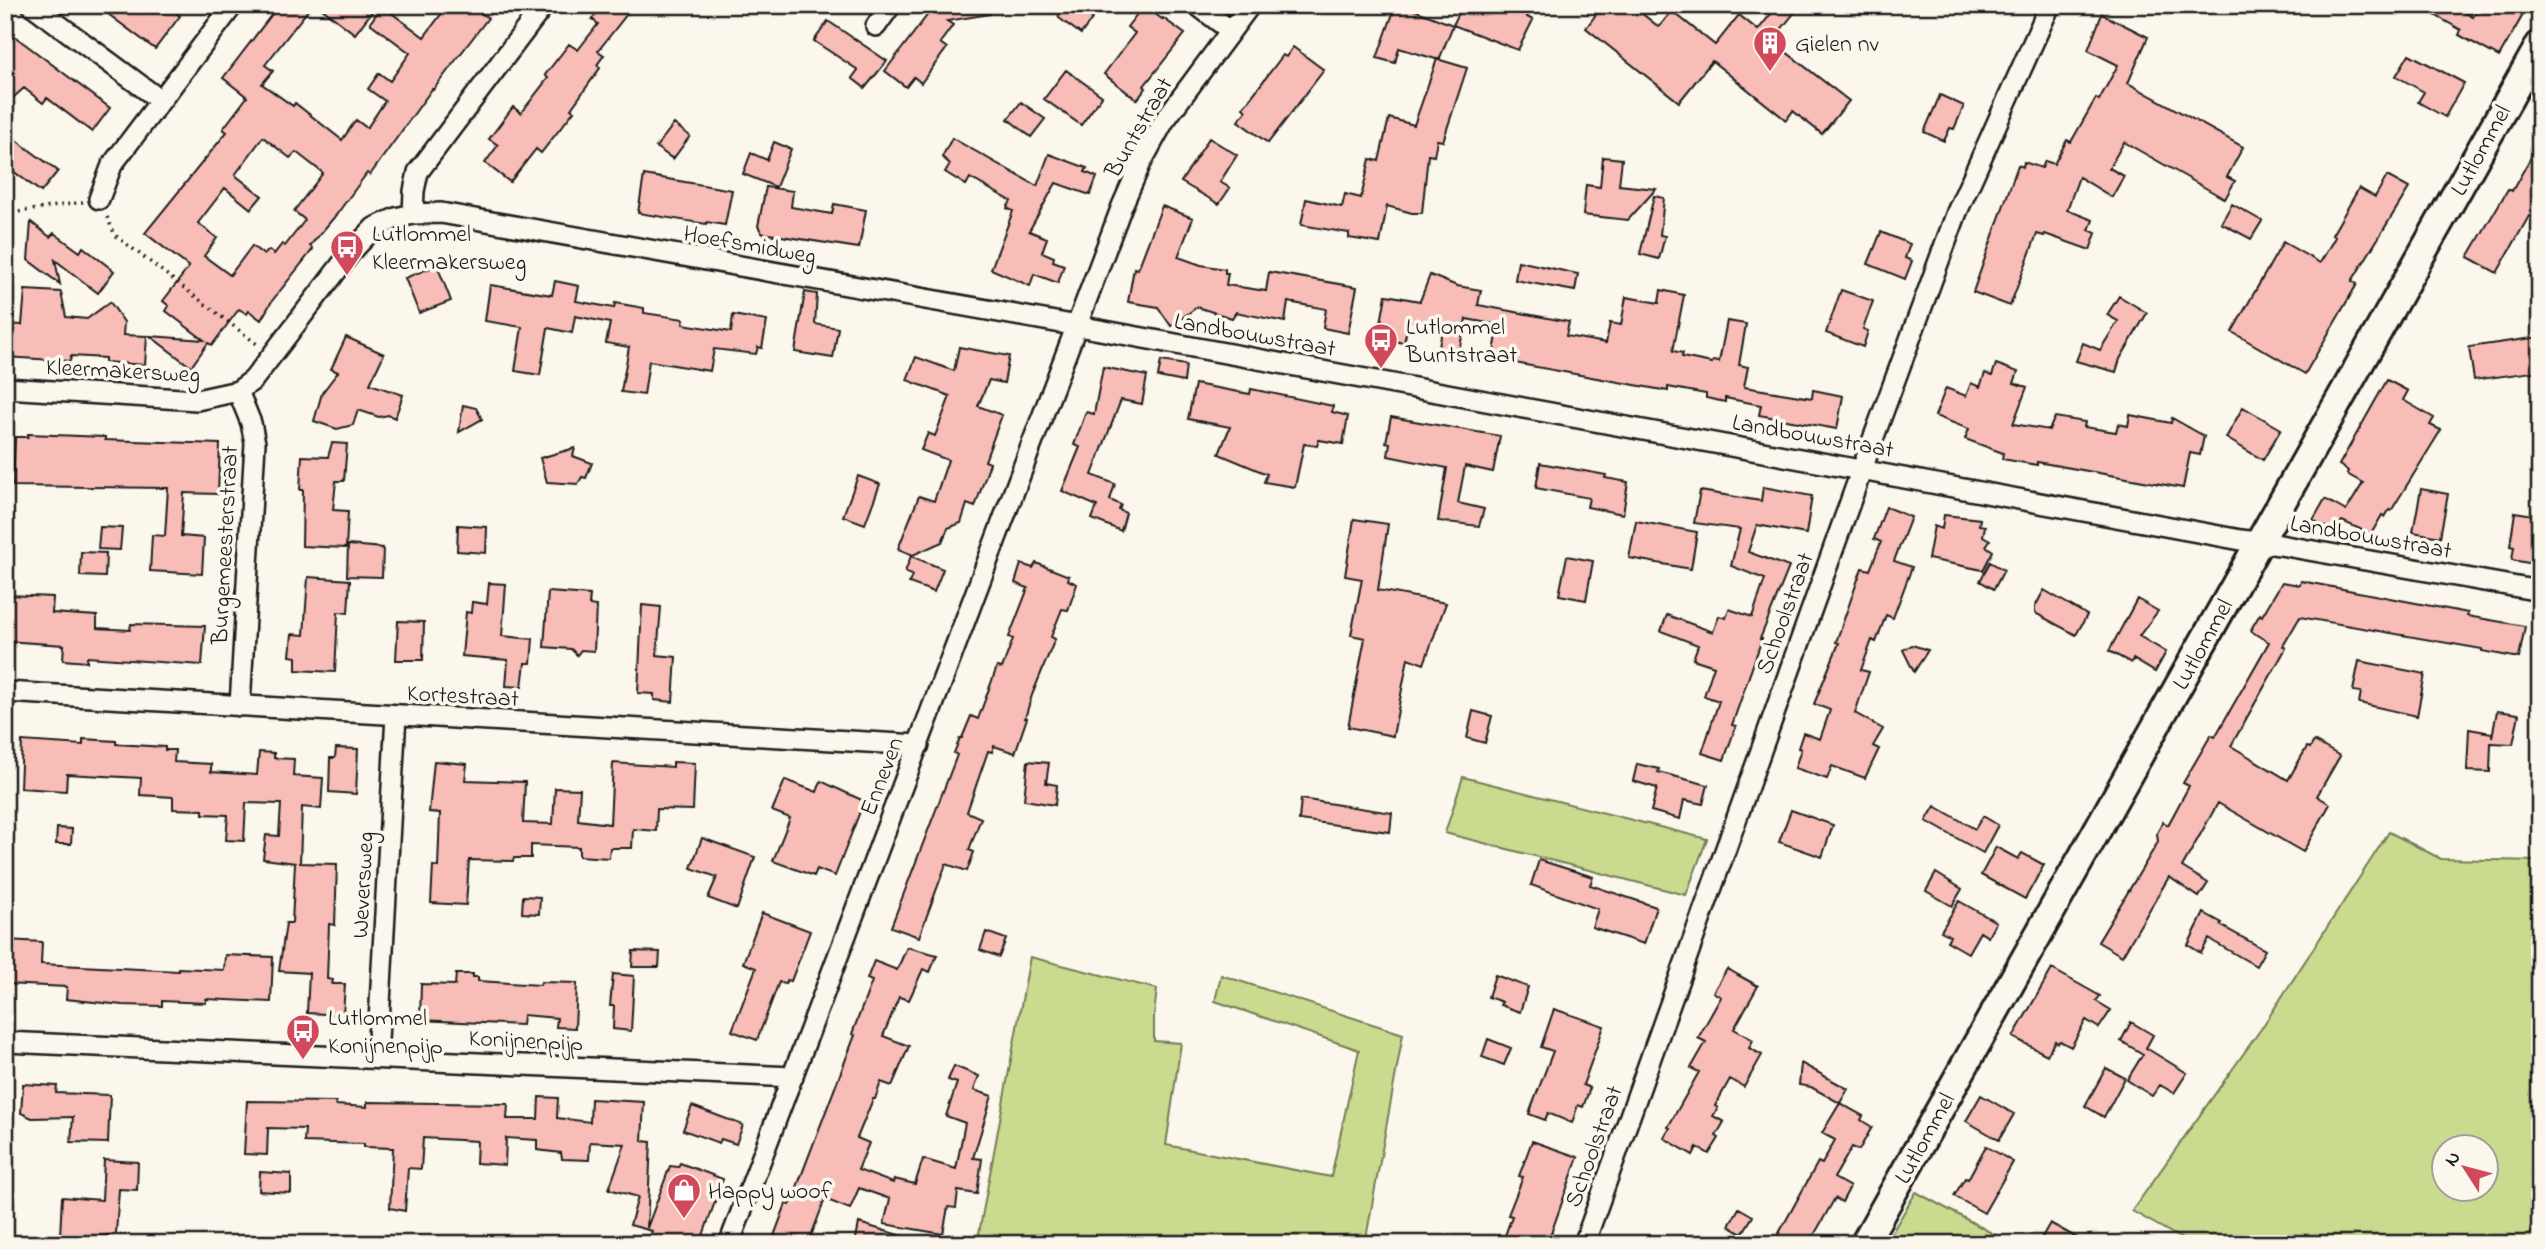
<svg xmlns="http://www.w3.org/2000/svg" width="2545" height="1249" viewBox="0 0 2545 1249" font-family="'Indie Flower',sans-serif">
	<rect width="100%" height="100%" fill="#fbf7ec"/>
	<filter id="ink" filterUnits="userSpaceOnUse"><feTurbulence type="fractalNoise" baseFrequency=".0143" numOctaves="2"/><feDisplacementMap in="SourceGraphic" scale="14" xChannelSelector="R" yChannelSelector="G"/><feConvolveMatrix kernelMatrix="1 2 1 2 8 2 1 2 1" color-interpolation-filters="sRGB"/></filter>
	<g filter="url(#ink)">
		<!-- green -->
		<path fill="#cadb8f" stroke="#737c56" stroke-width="2" fill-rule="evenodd" d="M1463,777L1707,839L1686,895L1445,833Z
			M2389,832L2441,859L2540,861V1244H2191L2132,1211L2261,1029ZM2444,1148H2486V1190H2444Z
			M1030,957L1157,989L1154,1015V1041L1181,1043L1166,1145L1331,1177L1359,1050L1215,1001L1221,975L1403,1034L1365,1244H977Z
			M1916,1192L2012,1244H1885Z"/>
		<!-- building -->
		<path fill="#f9bdb7" stroke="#1c1c1c" stroke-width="2" fill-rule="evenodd" d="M96,5H166L180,16L155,49Z
			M279,5H312L265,65L273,71L262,84L293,106L295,103L342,140L356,120L367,128L385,101L368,89L379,73L390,81L410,53L370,23L382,6L424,37L448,5H471L488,18L433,90L432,89L370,175L367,173L337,214L310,246L313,249L272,301L261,320L249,311L247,314L239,309L212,345L208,343L191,367L150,336L204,340L166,311L169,306L163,301L189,267L145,233L227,132L223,129L247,97L223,78ZM263,137L290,158L296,152L323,173L294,211L305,220L285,246L282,244L274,254L269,250L264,255L252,246L230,275L204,256L217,238L198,223L225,188L251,209L262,196L235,175Z
			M317,5H377L355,34Z
			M603,5H634L598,51L604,55L597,65L600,68L571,109L574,111L541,153L536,149L510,182L485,163L498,145L489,139L513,107L521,113L548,78L545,75L569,44L578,50L598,24L592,19Z
			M935,5H989L990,14L947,21L953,25L940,43L947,48L921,83L914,77L906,87L885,71Z
			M1057,5H1102L1081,34L1059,18Z
			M1396,5H1402L1453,25L1439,60L1399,48L1395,63L1377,58Z
			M1463,5H1533L1527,17L1533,20L1518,50L1453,25Z
			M1603,5H1631L1659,27L1672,11L1715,45L1739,15L1758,30L1778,5H1787L1795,12L1772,41L1849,101L1822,134L1793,111L1786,120L1712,61L1679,102L1586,28Z
			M2417,5H2453L2473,17L2480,5H2510L2524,13L2499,57L2459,35L2461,30Z
			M1141,9L1148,14L1151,11L1162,19L1163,18L1185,34L1144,86L1146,88L1137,100L1104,74L1135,33L1127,27Z
			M2102,14L2148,37L2128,83L2243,147L2227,177L2235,181L2225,199L2124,142L2109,168L2124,176L2112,197L2079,177L2067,210L2093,220L2089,230L2096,233L2090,250L2045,234L2044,236L2037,234L2010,306L1973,292L2018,165L2023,167L2024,162L2042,168L2045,161L2054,164L2067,140L2071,142L2096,98L2099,100L2118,65L2088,50Z
			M828,21L887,61L865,88L852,78L858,70L814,41Z
			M5,29L110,108L92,132L47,98L43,103L24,88L5,105Z
			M1293,47L1324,70L1268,143L1238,121L1246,111L1243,108L1283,55L1286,57Z
			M2409,54L2464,83L2445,117L2418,102L2424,92L2396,76Z
			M1437,59L1467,68L1443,141L1437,140L1434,156L1428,155L1422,213H1412L1387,206L1380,243L1349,238V233L1301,225L1306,199L1342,207L1345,194L1361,198L1370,159L1379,161L1389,118L1414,125Z
			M1066,70L1102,96L1081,125L1044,99Z
			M1940,95L1964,106L1954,129L1950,128L1944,141L1924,132Z
			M1021,102L1045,119L1031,137L1008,119Z
			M674,124L690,136L673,159L656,147Z
			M5,132L58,171L41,192L5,165Z
			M952,138L1037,186L1049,154L1087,168L1085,172L1097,177L1090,195L1056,183L1029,231L1047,238L1042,252L1054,257L1053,261L1064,265L1058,283L1034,274L1030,286L991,269L1013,211L1007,208L1011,201L970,178L966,185L945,172L950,164L942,157Z
			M1209,138L1237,155L1220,182L1230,188L1219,204L1181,182Z
			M2540,141V222L2529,216L2497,273L2468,257L2508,189L2512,191Z
			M774,142L791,149L776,187L743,174L751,153L767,160Z
			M1603,157L1622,159L1619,185L1656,189L1628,220L1583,215L1586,185L1600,187Z
			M644,175L732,190L725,225L707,222L706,224L638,213Z
			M2387,176L2409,188L2352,281L2357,284L2305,374L2232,332L2283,242L2320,263L2335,237L2332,235L2359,188L2375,197Z
			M766,187L793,191L791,207L832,214L834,204L866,210L859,248L762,233L758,226Z
			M1654,196L1664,198L1660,235L1665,236L1659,259L1640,254Z
			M2232,204L2262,221L2251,239L2221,223Z
			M1162,206L1193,218L1178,257L1201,265L1225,269V273H1228L1226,285L1266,291L1269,272L1357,287L1348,333L1323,328L1326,309L1288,302L1285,322L1236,312L1232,318L1197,307L1171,326L1158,307L1128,302L1134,268L1138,269Z
			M31,222L50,237L54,233L80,252L83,247L114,271L98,293L55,260L60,284L28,260Z
			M1881,232L1910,244L1905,258L1912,261L1905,279L1868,264Z
			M1518,261L1578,274L1575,291L1515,280Z
			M437,265L451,301L419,313L405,278Z
			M1430,275L1457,286L1481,290L1478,305L1569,322L1566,336L1606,343L1610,323L1621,325L1626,297L1659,303L1661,290L1684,295L1673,351L1683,353L1682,357L1712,363L1713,361L1719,362L1727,321L1746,324L1739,365L1748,367L1744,387L1812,398L1813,390L1843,396L1837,429L1759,415L1761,405L1725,398V402L1706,398V394L1668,387V391L1504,361L1493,357L1499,325L1466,319L1458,355L1438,351L1442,332L1409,320L1404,343L1384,339L1387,324L1381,323L1386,295L1420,301Z
			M555,281L579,286L576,301L614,308L615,303L644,308V313L684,319L683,324L731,332L733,315L767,321L762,348L758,347L756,354L714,349L710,371L649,361L644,395L621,392L629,347L606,343L610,323L575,316L572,333L548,328L540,375L515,371L522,327L485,321L490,285L552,295Z
			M25,290L61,292L66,317L87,319L110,302L124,322L123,335L147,336L145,365L105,362V358L71,356L70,361L5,357V324L22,325Z
			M1841,290L1873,301L1863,329L1868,331L1863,347L1826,333Z
			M805,292L817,294L815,324L838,328L833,358L795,352Z
			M2119,296L2147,313L2120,359L2116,372L2076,361L2083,343L2100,350L2118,321L2107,315Z
			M346,337L384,354L370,384L403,395L395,418L388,415L379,417L358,410L353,425L337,429L314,421L322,393L338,372L331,369Z
			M2540,337V371L2474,380L2469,347Z
			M959,347L1009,356L1004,383L989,380L978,406L1002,415L985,461L990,463L975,507L967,504L961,523L948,528L942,542L913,555L898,549L919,496L934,501L948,460L921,450L928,433L935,436L950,396L907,380L916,357L954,371Z
			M1161,361L1186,365L1184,382L1158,377Z
			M1996,364L2018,372L2014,383L2027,387L2013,424L2049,430L2055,417L2085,422L2084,427L2116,432L2118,424L2128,426L2130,415L2171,423L2172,418L2204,436L2200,455L2190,453L2183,488L2037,462V465L2002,459L2003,453L1965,439L1969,429L1935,416L1946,388L1966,396L1971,383L1980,387L1985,373L1992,376Z
			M1103,367L1147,376L1142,404L1121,400L1092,475L1115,484L1110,500L1121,505L1119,510L1126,513L1121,531L1092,519L1097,506L1062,491L1080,447L1074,445L1086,412L1094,414Z
			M2387,380L2408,391L2403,400L2434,418L2430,425L2441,430L2391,511L2389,510L2385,517L2382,515L2371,534L2342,521L2335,532L2313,520L2325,499L2346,511L2363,483L2347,474L2348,471L2339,465Z
			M1195,384L1250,394L1251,389L1333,406L1332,412L1348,416L1343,444L1319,440L1317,446L1304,444L1295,487L1264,482L1267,474L1219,454L1230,427L1188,419Z
			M463,405L476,408L482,419L459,432Z
			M2243,407L2281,429L2263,460L2226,438Z
			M1391,417L1500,436L1493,472L1465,466L1458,503L1484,509L1479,526L1438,521L1447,468L1388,456L1390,443L1386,442Z
			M28,434L105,437V440L220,444L218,494L184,493L181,536L204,538L202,574L150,571L152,535L165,536L168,488L13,486L15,437H28Z
			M332,443L347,444L344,481H336L333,510L348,511L346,548L302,546L303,490H300L302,456L328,457Z
			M575,448L573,456L592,463L586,478L582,477L578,484L547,482L540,458Z
			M1540,463L1606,475L1605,478L1628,482L1623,514L1587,507L1589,498L1536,488Z
			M858,476L880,484L865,524L843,516Z
			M1763,487L1812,496L1806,534L1757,525L1748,552L1789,567L1760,639H1762L1732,725L1736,726L1724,760L1702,753L1719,701L1704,696L1714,666L1693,659L1698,645L1661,631L1667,615L1713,632L1719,616L1726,618L1729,609L1752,617L1765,579L1731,566L1740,529L1694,523L1700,491L1761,501Z
			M2421,489L2448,494L2440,537L2413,532Z
			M1886,507L1911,517L1894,561L1912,567L1893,618L1886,615L1876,642L1872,640L1861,670L1869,672L1855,713L1883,729L1873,746L1879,749L1865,778L1832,766L1827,779L1795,768L1801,749L1798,748L1803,733L1820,739L1830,710L1814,704L1839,643L1836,642L1862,568L1870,570L1881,542L1874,539Z
			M2515,512L2540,516L2534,564L2512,560L2514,547L2510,546Z
			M1944,515L1980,519L1979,525L1985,526L1983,536L1990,540L1986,546L1993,551L1983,570L1928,559L1934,526L1942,529Z
			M1354,519L1388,524L1378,590L1446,603L1424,664L1408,658L1393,736L1348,727L1365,638L1351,635L1362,579L1345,576Z
			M1636,521L1697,532L1691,569L1629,558Z
			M458,525L487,527L486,553L457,551Z
			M100,527L122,528L120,550L98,549Z
			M348,545L383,548L382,577L347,576Z
			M81,552L106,553L105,577L80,576Z
			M911,556L943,569L934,592L909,583L912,575L905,572Z
			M1567,556L1593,561L1586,600L1559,595Z
			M1990,562L2004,570L1994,589L1980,581Z
			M1036,563L1069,576L1068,580L1077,584L1068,610L1062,609L1051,637L1055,639L1032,695L1025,718H1027L1015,753L994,746L992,752L988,751L967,812L981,818L969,850L974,852L967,871L946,864L919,937L891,927L957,755L954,753L960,738H962L971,716L978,719L997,667L1002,668L1013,639L1009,637L1028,588L1015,583L1021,564L1033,568Z
			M308,577L350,580L348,613L338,612L335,672L296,670V657L290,656L292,634L304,635Z
			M2301,581L2468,613L2467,616L2525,626L2519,658L2482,651V649L2300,617L2283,646L2286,648L2231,746L2288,780L2307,747L2310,748L2314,741L2340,756L2317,796L2330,804L2303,852L2218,803L2182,867L2208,883L2199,897L2169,877L2122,956L2098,942L2158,842L2157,833L2163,822L2168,825L2189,786L2183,783L2211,735L2215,737L2269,642L2250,631L2260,614L2262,616L2282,582L2300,585Z
			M489,583L506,584L502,636L533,639L531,663H525L522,687L506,686L508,660L462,656L466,612L471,613L472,602L487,604Z
			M2044,590L2087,615L2076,635L2035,613V607Z
			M548,592L590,595L589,605L596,606L594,651L581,650L577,655L571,649L544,647Z
			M8,595L53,597L52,613L97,616V628L130,630L131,624L205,626L202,665L87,657V662L63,660L64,645L5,641Z
			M2137,599L2158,611L2139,636L2166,652L2155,672L2133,659L2131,663L2109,651Z
			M642,605L661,607L657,655L676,657L673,702L654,700V694L638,693Z
			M398,621L424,622L423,660H396Z
			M1912,645L1928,650L1914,672L1903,650Z
			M2359,661L2425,674L2417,716L2359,703L2361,692L2353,691Z
			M1473,711L1492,716L1485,743L1467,738Z
			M2497,711L2519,714L2513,744L2491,743L2490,772L2467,771L2469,729L2492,733V737Z
			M83,739L116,741V744L165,747V750H175L174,762L211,764V772L257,775L259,752L274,753V758L294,759L293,776L323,778L321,809L302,807L300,863L337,864L335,925L329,924L327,979L333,980L332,984H345L343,1015L307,1013L309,973L279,971L286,923H292L295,863L263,859L266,835L279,836L281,804L246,803L244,841L226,840L228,815L203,814V810L173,809V797L140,795L141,778L67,774L66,791L20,788L22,741L83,745Z
			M336,748L358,749L356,794L329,792L330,758H335Z
			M434,761L467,764L465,780L525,782L523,823L553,824L555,788L580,789L578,820L610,824L613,763L673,767V762L695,763L693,810L657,809L656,831L633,829L632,848H610L609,858L579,856V847L531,845V858H514L513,861L469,860L466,905L431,903L433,866L438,867L440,813L429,812Z
			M1028,761L1049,763L1046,783L1057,785L1055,805L1024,800Z
			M1637,764L1659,769L1658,772L1708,785L1703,804L1684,800L1680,819L1651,811L1657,788L1633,781Z
			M785,780L817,792L821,781L864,801L835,876L817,869L814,876L773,861L790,818L772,811Z
			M1301,799L1392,813L1390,832L1299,820Z
			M1935,806L1975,829L1983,816L1998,825L1983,853L1926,821Z
			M1791,810L1833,825L1822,857L1779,842Z
			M57,828L72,829L71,844H56Z
			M702,838L755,857L737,909L708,898L717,877L691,868Z
			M1996,847L2018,859L2022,853L2044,865L2025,899L1981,875Z
			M1539,860L1593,877L1590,885L1656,907L1644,944L1592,927L1598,909L1531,885Z
			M1936,873L1962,889L1952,906L1926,891Z
			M523,896L540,897L539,914L522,913Z
			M1959,901L1996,922L1988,937L1980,932L1968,953L1947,941L1950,936L1941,931Z
			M762,913L810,931L791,981L787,980L785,984L779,982L757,1040L732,1031L756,968L743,963Z
			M2204,913L2222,923L2220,925L2265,950L2256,966L2209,939L2201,953L2188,945Z
			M986,932L1006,939L999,957L980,950Z
			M7,940L42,942L41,964L178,971V968L224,970L225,955L273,957L271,1002L206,999V1003L162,1001V1006L122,1005L66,999L67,987L5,984Z
			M907,947L937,955L930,972L923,969L909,1000L899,997L883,1036L909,1046L892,1086L881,1082L875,1099H873L857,1138L869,1143L858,1170L893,1183L894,1179L915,1184L923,1159L956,1169L965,1123L946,1116L957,1083L948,1080L954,1066L979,1076L974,1090L992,1096L973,1158L982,1159L977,1194L958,1191L956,1208L948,1207L943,1234L884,1224L890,1199L859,1188L850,1209L825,1199L808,1244H795L774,1236L786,1204L790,1205L855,1035L852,1034L872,981L867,979L874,961L897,970Z
			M633,951L660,952L659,967H632Z
			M1727,969L1758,986L1734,1029L1753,1040L1749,1048L1762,1055L1744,1087L1730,1079L1715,1106L1718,1108L1713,1116L1724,1122L1716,1136L1719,1138L1709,1154L1697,1147L1693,1155L1664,1138L1670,1128L1668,1127L1699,1072L1691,1068L1706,1042L1698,1038L1721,997L1713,992Z
			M2052,969L2100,996L2096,1001L2111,1010L2099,1028L2086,1020L2071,1047L2060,1041L2058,1043L2055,1041L2047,1055L2013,1037Z
			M456,974H473V977H478V981L540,985L541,982L577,983L575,1028L556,1027L557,1018L523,1015L522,1025L420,1020L421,984L455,985Z
			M613,974L634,976L631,1031L613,1029L614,1006H610Z
			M1495,975L1528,987L1520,1012L1500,1005L1502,1002L1488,997Z
			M1554,1009L1604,1026L1583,1085L1590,1088L1583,1107L1578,1105L1572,1123L1548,1113L1545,1120L1529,1114L1553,1051L1541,1047Z
			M2131,1022L2153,1035L2146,1048L2187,1073L2174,1093L2160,1085L2152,1096L2127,1080L2143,1054L2121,1041Z
			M1488,1039L1511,1048L1504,1065L1482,1057Z
			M1801,1063L1848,1089L1840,1103L1863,1116L1861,1120L1872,1127L1859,1150L1852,1147L1834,1178L1850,1187L1842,1202L1835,1198L1809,1244H1773L1818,1162L1822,1164L1835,1140L1822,1133L1840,1103L1811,1087L1799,1085Z
			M2106,1068L2125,1078L2104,1117L2085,1106Z
			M23,1084L57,1086L56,1093L110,1095L108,1143L71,1142L73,1117L32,1118L21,1113Z
			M1981,1095L2014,1114L1999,1140L1966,1121Z
			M539,1097L558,1098L557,1118L590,1122L591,1099L644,1102L642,1141L651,1142L647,1228L670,1166L678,1167L680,1163L723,1179L700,1244H647L652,1231L630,1225L638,1197L609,1189L625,1144L590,1142L589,1160L562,1159L561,1153L537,1150V1140L506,1138L505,1165L476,1163L477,1141L423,1138L421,1169L408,1168L405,1211L390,1208L393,1148L364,1147V1144L304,1142L305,1129L268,1128L267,1155L244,1154L247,1101L336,1102V1105L367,1107V1102L508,1104L507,1119H538Z
			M692,1106L743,1125L736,1144L721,1139L719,1143L683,1130Z
			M1532,1141L1578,1157L1548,1242L1529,1236L1526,1244H1502L1512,1216L1508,1215L1523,1177L1519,1176Z
			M1986,1146L2013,1162L1984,1213L1954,1196L1965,1178L1968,1179Z
			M104,1160L138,1162L137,1190L119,1189L116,1234L97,1237L60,1236L62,1197L102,1200Z
			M260,1172L291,1174V1193L259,1191Z
			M1739,1208L1753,1216L1742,1234L1729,1226Z
			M859,1223L915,1240L914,1244H855Z
			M2050,1223L2088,1244H2038Z"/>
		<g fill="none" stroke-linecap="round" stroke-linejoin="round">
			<!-- street casing -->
			<g stroke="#1c1c1c" stroke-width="24">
				<path id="street" d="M32,5L160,100
					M1197,5L1231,31
					M876,26L891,5
					M99,199L112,165L233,5
					M413,214L414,191L418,172L544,5
					M5,388L197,400L238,391L253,380L351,252L374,228L396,218L413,214L441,213L1078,326L2241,540L2280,545L2540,591
					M238,391L251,423L255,443L240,706
					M5,692L919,745
					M5,1042L793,1077
					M377,1058L396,715
					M729,1244L1122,206L1141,163L1164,121L1250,5
					M1584,1244L1862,469L1957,212L2050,5"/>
			</g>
			<!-- secondary casing -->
			<g stroke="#1c1c1c" stroke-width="32">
				<path id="secondary" d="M1864,1244L2540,44"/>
			</g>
			<!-- path -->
			<path stroke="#1c1c1c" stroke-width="3.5" stroke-dasharray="2 5" stroke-linecap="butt" d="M5,214L83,202
				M107,217L115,235L257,344"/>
			<!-- street -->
			<use href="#street" stroke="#fbf7ec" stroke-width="19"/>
			<!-- secondary -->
			<use href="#secondary" stroke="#fbf7ec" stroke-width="26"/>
		</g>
	</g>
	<!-- icons -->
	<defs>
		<g id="building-pin" transform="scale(1.75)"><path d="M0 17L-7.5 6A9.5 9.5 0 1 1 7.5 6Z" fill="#d1495b" stroke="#fbf7ec"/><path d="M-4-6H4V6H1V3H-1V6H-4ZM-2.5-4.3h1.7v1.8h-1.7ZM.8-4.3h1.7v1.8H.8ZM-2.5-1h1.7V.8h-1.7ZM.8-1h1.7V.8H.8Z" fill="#fff"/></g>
		<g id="bus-pin" transform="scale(1.75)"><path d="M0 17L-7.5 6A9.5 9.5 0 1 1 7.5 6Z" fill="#d1495b" stroke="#fbf7ec"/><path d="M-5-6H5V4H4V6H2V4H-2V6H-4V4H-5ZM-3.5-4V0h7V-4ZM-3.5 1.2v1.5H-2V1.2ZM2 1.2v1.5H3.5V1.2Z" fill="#fff"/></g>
		<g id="shop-pin" transform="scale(1.75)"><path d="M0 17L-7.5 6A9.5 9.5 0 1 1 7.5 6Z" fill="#d1495b" stroke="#fbf7ec"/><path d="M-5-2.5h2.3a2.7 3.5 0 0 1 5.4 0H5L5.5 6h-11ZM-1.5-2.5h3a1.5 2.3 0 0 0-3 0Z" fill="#fff"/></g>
	</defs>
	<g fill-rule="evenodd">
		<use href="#building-pin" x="1770" y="43"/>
		<use href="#bus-pin" x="347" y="247"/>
		<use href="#bus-pin" x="1381" y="340"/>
		<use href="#bus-pin" x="303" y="1031"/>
		<use href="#shop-pin" x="684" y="1190"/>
	</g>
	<g text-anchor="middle" stroke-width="7" stroke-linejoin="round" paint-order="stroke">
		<!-- poi labels -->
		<g font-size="24" fill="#1c1c1c" stroke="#fbf7ec" text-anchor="start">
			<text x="1795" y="51">Gielen nv</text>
			<text x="372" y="241">Lutlommel<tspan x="372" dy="28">Kleermakersweg</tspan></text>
			<text x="1406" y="334">Lutlommel<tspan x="1406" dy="28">Buntstraat</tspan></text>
			<text x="328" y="1025">Lutlommel<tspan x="328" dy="28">Konijnenpijp</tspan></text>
			<text x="708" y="1198">Happy woof</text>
		</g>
		<!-- street labels -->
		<g font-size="24" fill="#1c1c1c" stroke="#fbf7ec">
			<text transform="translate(1138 127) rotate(-60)" y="8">Buntstraat</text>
			<text transform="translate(2480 150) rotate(-61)" y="8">Lutlommel</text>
			<text transform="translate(750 244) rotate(10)" y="8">Hoefsmidweg</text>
			<text transform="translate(1255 334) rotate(10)" y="8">Landbouwstraat</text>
			<text transform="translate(123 370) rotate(3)" y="8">Kleermakersweg</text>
			<text transform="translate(1813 435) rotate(10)" y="8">Landbouwstraat</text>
			<text transform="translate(2371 536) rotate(10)" y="8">Landbouwstraat</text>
			<text transform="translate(224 545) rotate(-87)" y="8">Burgemeesterstraat</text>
			<text transform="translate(1784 613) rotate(-70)" y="8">Schoolstraat</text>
			<text transform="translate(2202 644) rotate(-61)" y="8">Lutlommel</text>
			<text transform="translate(463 695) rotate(3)" y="8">Kortestraat</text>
			<text transform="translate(881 776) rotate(-69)" y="8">Enneven</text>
			<text transform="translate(362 885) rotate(-87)" y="8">Weversweg</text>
			<text transform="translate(526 1040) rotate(3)" y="8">Konijnenpijp</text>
			<text transform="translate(1924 1138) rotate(-61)" y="8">Lutlommel</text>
			<text transform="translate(1593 1146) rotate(-70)" y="8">Schoolstraat</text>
		</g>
	</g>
	<!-- margin -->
	<rect width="2545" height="1249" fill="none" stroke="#fbf7ec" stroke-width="28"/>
	<rect x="14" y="14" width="2517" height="1221" fill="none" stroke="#1c1c1c" stroke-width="2.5" filter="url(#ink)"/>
	<!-- north arrow -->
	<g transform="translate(2465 1168) rotate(306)"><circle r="33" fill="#fbf7ec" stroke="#a29f99" stroke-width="2"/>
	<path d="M0-5L12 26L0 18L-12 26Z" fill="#d1495b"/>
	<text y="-10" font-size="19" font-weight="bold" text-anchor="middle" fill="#1c1c1c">N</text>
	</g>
</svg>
